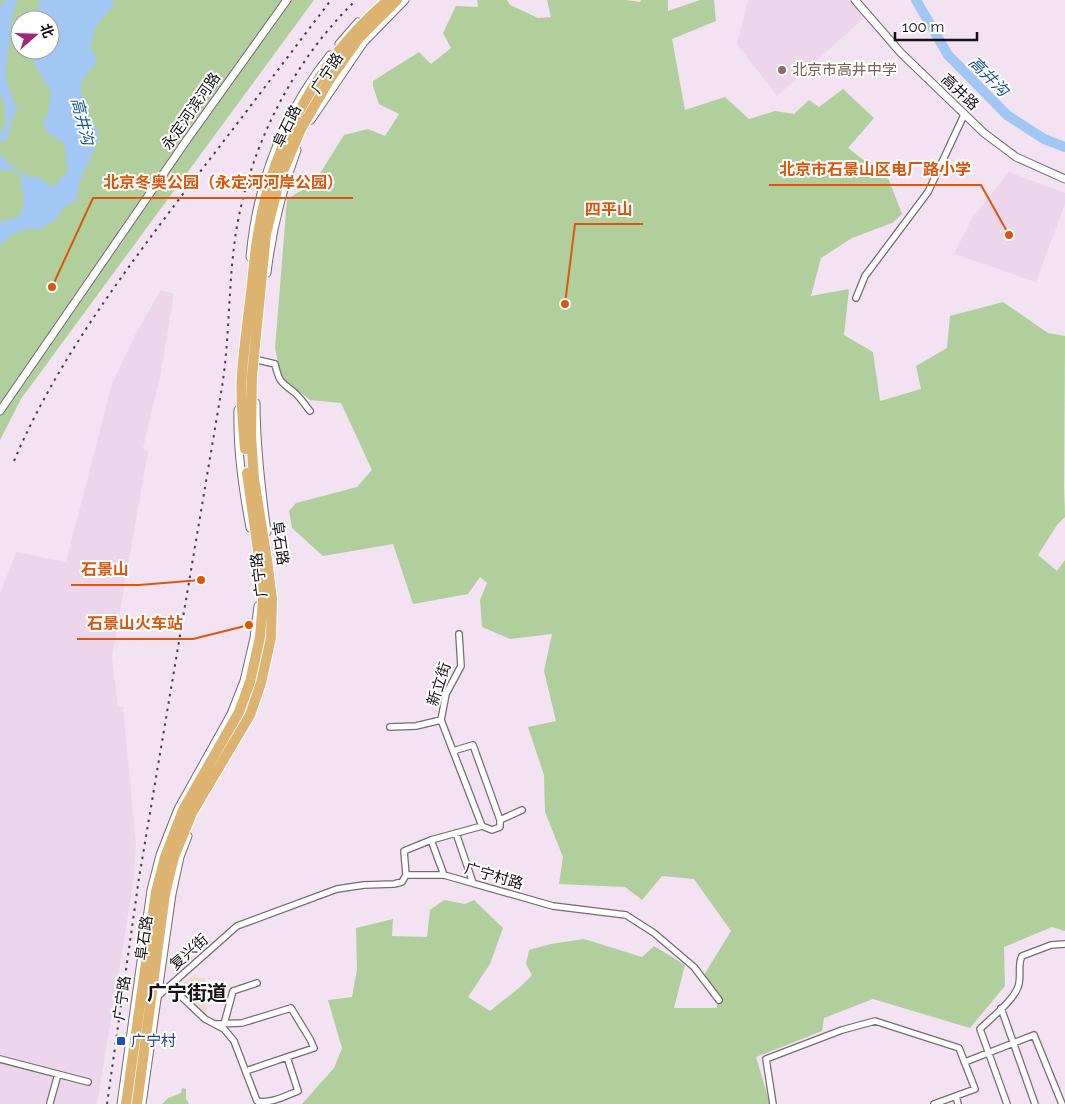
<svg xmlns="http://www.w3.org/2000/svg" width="1065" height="1104" viewBox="0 0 1065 1104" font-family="Raleway,'Noto Sans SC',sans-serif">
	<rect width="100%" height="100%" fill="#f3e2f1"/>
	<!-- commercial -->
	<path fill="#eddaca" d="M191,977L205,978L207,1017L177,990Z"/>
	<!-- built -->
	<path fill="#edd6eb" d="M748,0H851L865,17L777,96L737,44Z
		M1009,172L1065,193V204L1036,282L954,254L973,217Z
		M161,290L174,294L161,372L143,448L148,452L112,657L118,707H123L136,845L133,885L97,1104H0V594L16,552L66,562L112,384L136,333Z"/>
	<!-- green -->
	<path fill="#b0cf9c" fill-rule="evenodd" d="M0,0H314L21,399L0,440ZM20,20H50V50H20Z
		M477,0H507L510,5L538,18L551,17L547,0H626L640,2L641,0H668V11L700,0H714L716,21L672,39L685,110L725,97L749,119L775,111L794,114L809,100L819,107L843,89L874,118L848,148L889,180L902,214L892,223L852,238L821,258L811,296L849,289L844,335L873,352L880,401L921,389L916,366L947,348L950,316L1003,302L1048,333L1065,336L1064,488L1065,517L1057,525L1038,555L1057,571L1065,560V931L1052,927L1004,947L1005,986L970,1028L873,999L824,1018L822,1031L756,1057L770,1104H302L334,1068L342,1048L328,1000L352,997L357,970L356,928L393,919L392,936L427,937L430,910L444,900L465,904L474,900L503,928L490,964L468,997L490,1011C504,999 520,989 532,975L526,964L529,950L551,944L584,939L642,957L654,946L685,965L674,1008H717L716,993L704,975L731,931L694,879L662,876L642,900L625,887L559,884L563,857L545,812L544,775L528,727L556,721L544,671L552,634L510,639L482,627L480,600L487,583L480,577L468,594L413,604L393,544L323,556L292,528L289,511L296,503L357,487L372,470L341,403L310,400L281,377L275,348L287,199L314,183L344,135L368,129L385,136L399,114L379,104L373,86V81L419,52L431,64L451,48L443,33L456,6L478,7Z
		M182,1088L186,1089V1099L189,1104H162L168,1098L181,1093Z"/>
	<!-- water -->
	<path fill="#a2c7f4" d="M4,0H17L12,17L5,78L17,110L11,122L8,138L0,143V132L5,127C6,116 7,104 0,95V6L3,5Z
		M40,0H113L112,7L95,27L90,49L97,58L95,64L83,79L80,89L88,116L98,130V142L80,180L56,220L39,230C20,226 16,233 0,244V222L19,217L24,203L20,174L10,170H0V153C3,161 22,175 30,177C31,177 38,177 39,177L46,184L54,186L69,170C65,162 66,152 64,143L49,134L43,125L44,119L48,114L51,91C42,78 33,66 32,50H50V20H34Z"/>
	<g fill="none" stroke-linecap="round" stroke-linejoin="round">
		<!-- river -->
		<path stroke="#a2c7f4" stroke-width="10" d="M916,0L948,55L1007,115L1044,139L1065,147
			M56,206L72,197L75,178"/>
		<!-- minor casing -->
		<g stroke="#786976" stroke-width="8">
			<path id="minor" d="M856,298L865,276L928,192L964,115
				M258,360L275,364C279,382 281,382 294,392C300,397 305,405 310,411
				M441,720L482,826
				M390,727L416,726L441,720L446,694L461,666L459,634
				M453,751L473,745L500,820
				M456,833L473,883
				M431,840L444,875
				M406,875H444L553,906L626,915L654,933L694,967L719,1000
				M406,875L404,851L431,840L482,826L492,830L500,827V820L522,810
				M170,986L205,1019L224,1029L234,1041L257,1101C271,1104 285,1096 298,1091L287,1057L246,1071
				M157,997L237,926L337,889L364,885L394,884L402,882L406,875
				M1001,1008L1035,1104
				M216,1024L242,1023L291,1008L310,1039L314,1048L287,1057
				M224,1024L233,991L257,983
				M0,1059L88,1082
				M965,1062L1034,1035L1062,1104
				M956,1096L958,1104
				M50,1103L58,1074
				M773,1104L766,1059L842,1030L875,1021L959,1048L975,1089L934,1104
				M1007,1104L980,1029C991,1018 1013,1001 1018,987C1022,977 1017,965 1022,956L1051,945L1065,944"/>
		</g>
		<!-- tertiary casing -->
		<g stroke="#786976" stroke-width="9">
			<path id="tertiary" d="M855,0L901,53L984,133L1016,157L1065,179
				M339,44L358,22
				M311,120L364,42L405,0
				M250,257C257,182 283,114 330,55
				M267,273C272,230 282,190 297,150
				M256,403C256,446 261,488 267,532
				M238,410C237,451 243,489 250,528
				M0,411L186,141L287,0
				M121,1104L151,890L160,855L178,809L231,714L244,681L254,638L258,606
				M142,1104L172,894L180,857L188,836"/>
		</g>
		<!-- trunk casing -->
		<g stroke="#fff" stroke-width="12">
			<path id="trunk" d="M245,449C243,424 240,397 242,373C244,349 247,325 250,301C253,279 254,256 258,234C272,144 319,59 388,0
				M126,1104L156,892L165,857L183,810L239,712L250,682L260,637L263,600L262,578L247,473
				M137,1104L165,894L174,857L192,813L250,715L261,683L271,638L272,599L267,560L254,479L251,436L252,376L266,234L280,178L301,129L330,79L359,38L397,0"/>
		</g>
		<!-- minor -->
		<use href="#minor" stroke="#fff" stroke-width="5.5"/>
		<!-- tertiary -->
		<use href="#tertiary" stroke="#fff" stroke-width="7"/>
		<!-- trunk -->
		<use href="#trunk" stroke="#dcb370" stroke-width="10"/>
		<!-- rail -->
		<path stroke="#463f46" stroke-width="2" stroke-dasharray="2.5 5" stroke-linecap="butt" d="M14,461C56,362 122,275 186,190C235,127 283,63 331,0
			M107,1104L139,878L222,387C230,336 228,284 236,232C250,146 293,61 356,0"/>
	</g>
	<!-- markers -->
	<circle fill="#8d6e63" stroke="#fff" stroke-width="2" cx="782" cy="70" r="5"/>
	<rect fill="#1a4fb4" stroke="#fff" stroke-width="2" x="116" y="1036" width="10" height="10" rx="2.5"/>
	<g text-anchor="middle" stroke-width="4" stroke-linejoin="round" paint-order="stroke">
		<!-- education labels -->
		<g font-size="15" fill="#785e54" stroke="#fff" text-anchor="start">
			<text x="792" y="75">北京市高井中学</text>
		</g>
		<!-- street labels -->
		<g font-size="15" fill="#161116" stroke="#fff">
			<text transform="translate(327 73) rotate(-56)" y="5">广宁路</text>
			<text transform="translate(960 92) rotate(43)" y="5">高井路</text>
			<text transform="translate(191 111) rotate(-55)" y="5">永定河滨河路</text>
			<text transform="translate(287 126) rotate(-64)" y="5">阜石路</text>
			<text transform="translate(280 543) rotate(82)" y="5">阜石路</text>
			<text transform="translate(259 575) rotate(-97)" y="5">广宁路</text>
			<text transform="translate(439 684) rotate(-72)" y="5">新立街</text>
			<text transform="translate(494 876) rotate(16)" y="5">广宁村路</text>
			<text transform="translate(144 938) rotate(-82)" y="5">阜石路</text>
			<text transform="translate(189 952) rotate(-42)" y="5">复兴街</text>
			<text transform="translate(122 998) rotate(-82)" y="5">广宁路</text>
		</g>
		<!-- transit labels -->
		<g font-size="15" fill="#164399" stroke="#fff" text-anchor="start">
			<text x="131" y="1046">广宁村</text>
		</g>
		<!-- water labels -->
		<g font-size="16" font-style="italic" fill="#165697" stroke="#fff">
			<text transform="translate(989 76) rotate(45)" y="6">高井沟</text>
			<text transform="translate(83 121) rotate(76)" y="6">高井沟</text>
		</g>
		<!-- district labels -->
		<g font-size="20" font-weight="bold" fill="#161116" stroke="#fff">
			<text x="187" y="1000">广宁街道</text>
		</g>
	</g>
	<!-- callouts -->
	<path fill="none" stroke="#de550c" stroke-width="2" d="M1009 235L981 185H769M52 287L93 198H353M565 304L575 224H643M201 580L139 585H71M249 625L193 639H77"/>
	<g fill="#de550c" stroke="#fff" stroke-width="2">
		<circle cx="1009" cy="235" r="5"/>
		<circle cx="52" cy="287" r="5"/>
		<circle cx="565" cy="304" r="5"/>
		<circle cx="201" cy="580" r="5"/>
		<circle cx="249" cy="625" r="5"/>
	</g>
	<g font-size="16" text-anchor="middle" font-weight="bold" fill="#de550c" stroke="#fff" stroke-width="4" stroke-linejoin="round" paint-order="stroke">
		<text x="875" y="175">北京市石景山区电厂路小学</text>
		<text x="223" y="188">北京冬奥公园（永定河河岸公园）</text>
		<text x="609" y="215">四平山</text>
		<text x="105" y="575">石景山</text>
		<text x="135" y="629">石景山火车站</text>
	</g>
	<!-- north arrow -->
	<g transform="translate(35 35) rotate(70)"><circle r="24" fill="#ffffff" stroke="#a2a0a2"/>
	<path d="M0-4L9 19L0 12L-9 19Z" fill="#a0277e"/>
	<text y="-8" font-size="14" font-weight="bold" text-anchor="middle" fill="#161116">北</text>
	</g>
	<!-- scale -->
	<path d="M895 32v8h82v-8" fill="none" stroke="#161116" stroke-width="2.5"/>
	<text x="902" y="32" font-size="15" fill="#161116" stroke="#ffffff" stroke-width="4" paint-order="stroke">100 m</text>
</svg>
